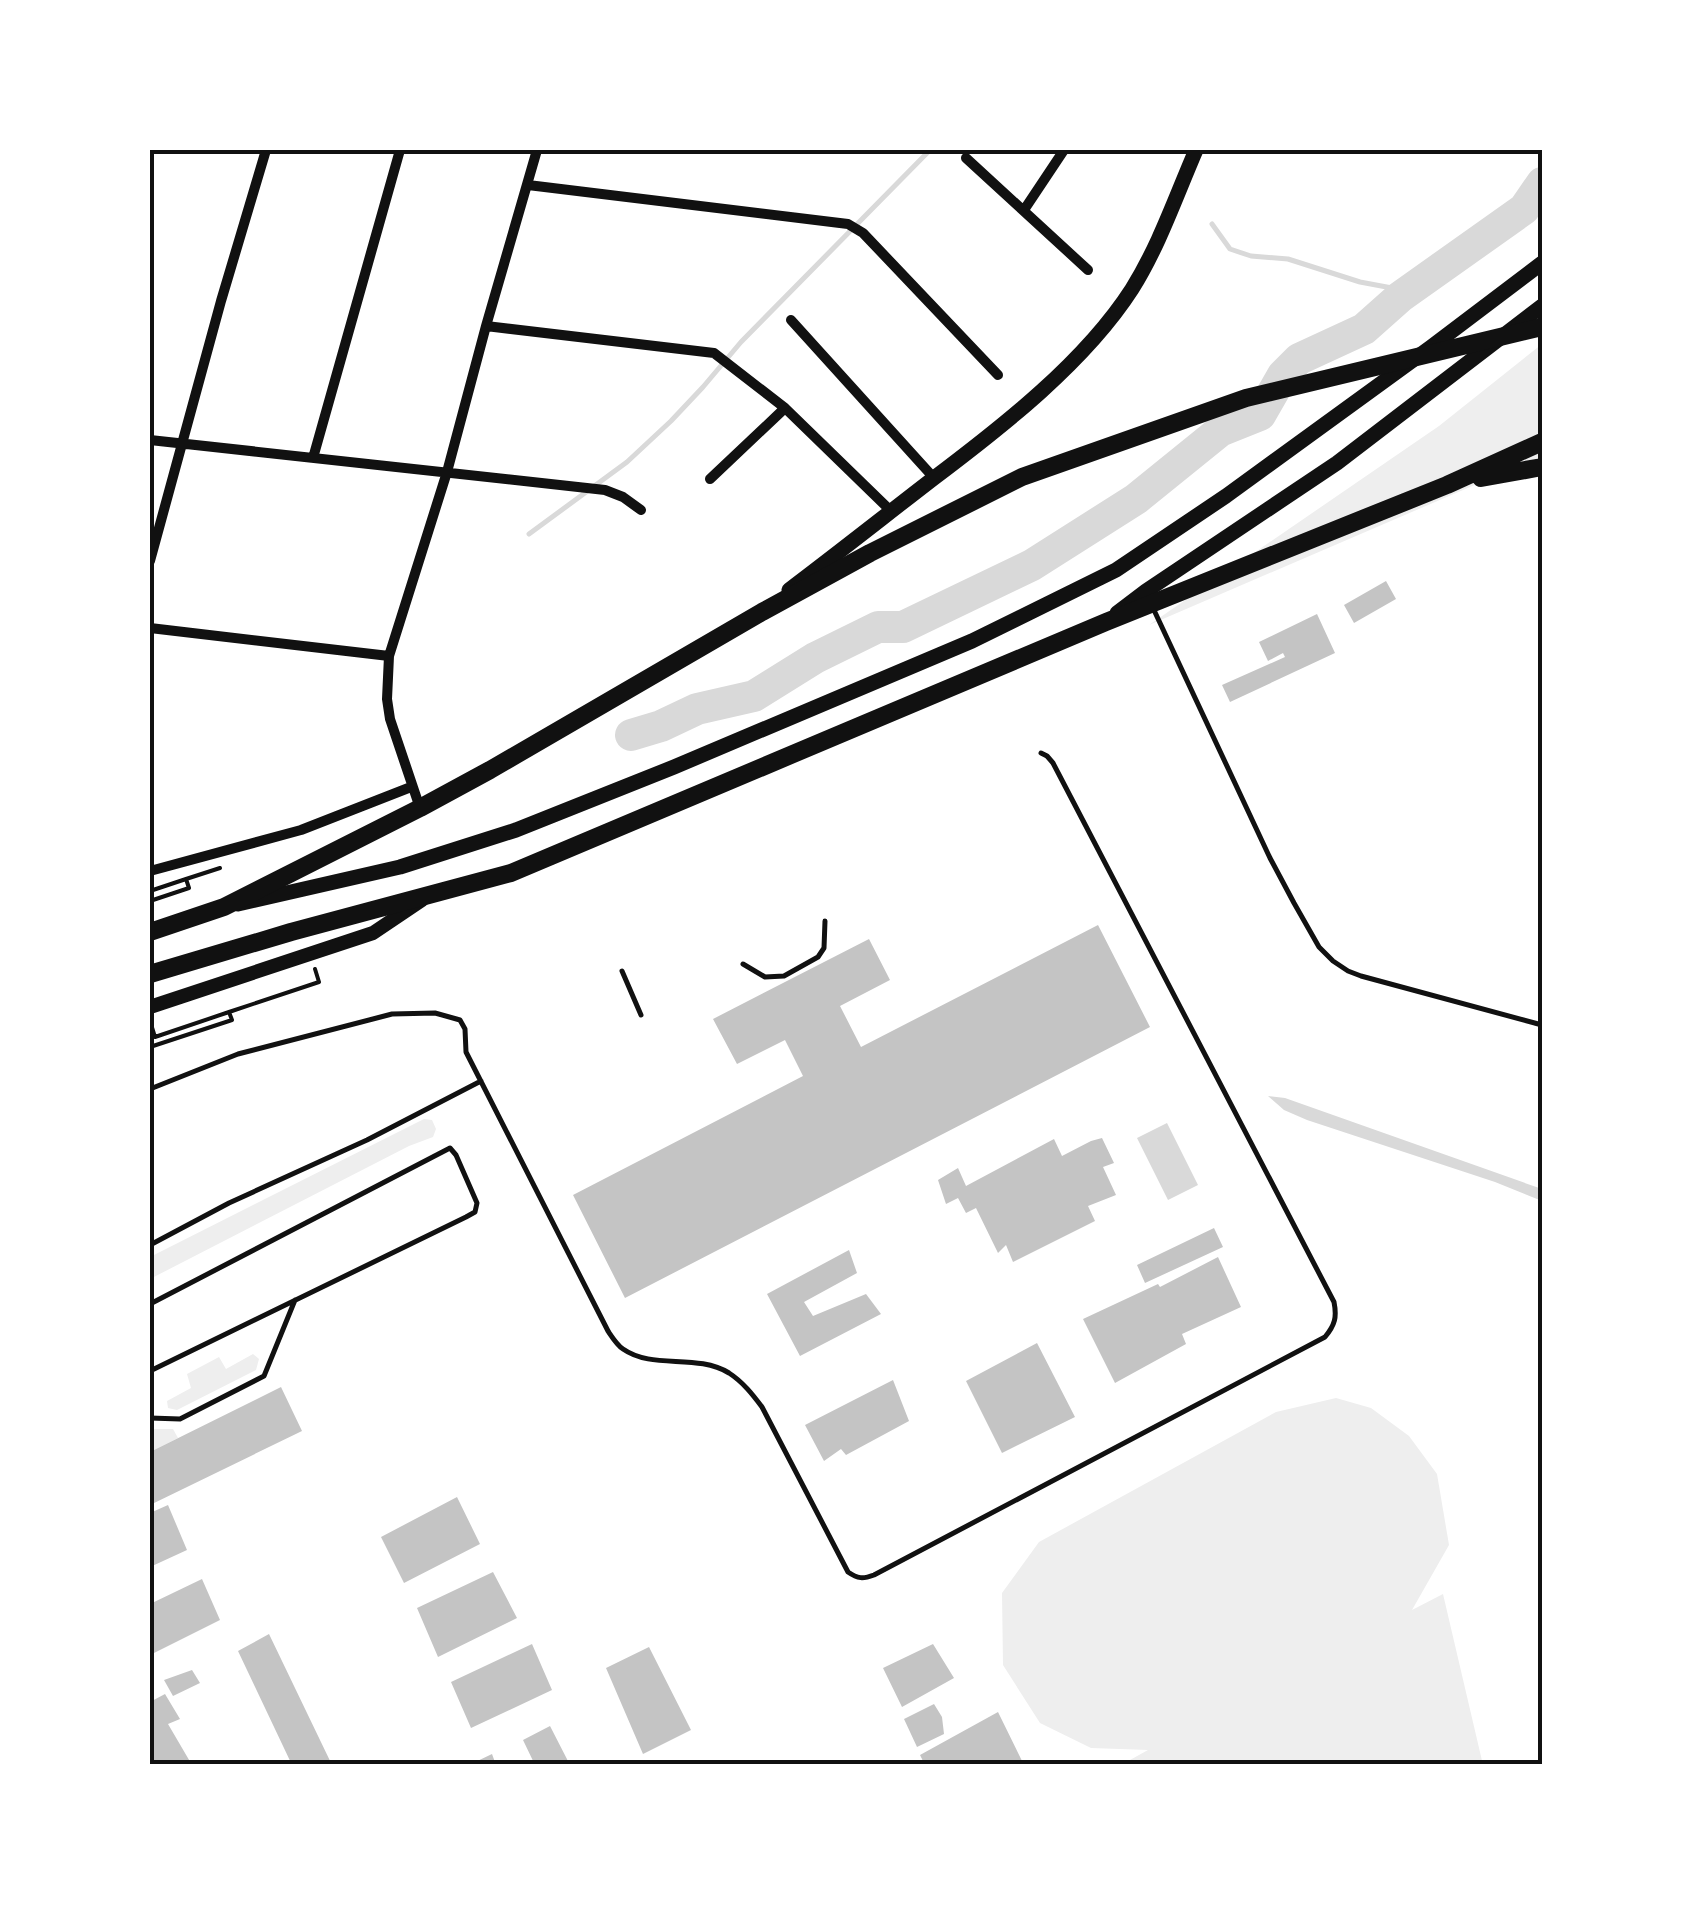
<svg xmlns="http://www.w3.org/2000/svg" width="1692" height="1915" viewBox="0 0 1692 1915" font-family="'Exo 2',sans-serif">
	<rect width="100%" height="100%" fill="#fff"/>
	<!-- green -->
	<path fill="#eee" d="M1542,344V456L1149,625L1439,426Z
		M424,1119L432,1120L436,1129L433,1137L409,1146L150,1279V1257Z
		M253,1354L259,1359L256,1370L177,1410L168,1408L167,1401L191,1388L187,1374L219,1357L226,1369Z
		M1336,1398L1371,1408L1409,1436L1437,1474L1449,1545L1412,1610L1443,1594L1483,1765H1121L1148,1750L1091,1748L1040,1723L1003,1665L1002,1593L1039,1542L1276,1412Z
		M150,1429H173L178,1438L150,1452Z"/>
	<!-- water -->
	<path fill="#d9d9d9" d="M1268,1096L1285,1098L1542,1189V1201L1495,1182L1307,1120L1284,1110Z
		M1167,1123L1198,1185L1168,1200L1137,1138Z"/>
	<g fill="none" stroke-linecap="round" stroke-linejoin="round">
		<!-- stream -->
		<path stroke="#d9d9d9" stroke-width="5" d="M1212,224L1230,249L1251,256L1288,259L1360,282L1408,291
			M529,534L627,462L671,421L703,387L741,342L930,150"/>
		<!-- river -->
		<path stroke="#d9d9d9" stroke-width="32" d="M631,735L661,726L697,709L754,696L815,658L878,627H903L1032,565L1136,499L1220,431L1260,415L1283,375L1299,359L1364,329L1400,297L1524,209L1542,183"/>
	</g>
	<!-- building -->
	<path fill="#c4c4c4" d="M1386,581L1396,599L1354,623L1344,605Z
		M1317,614L1335,653L1230,702L1222,685L1285,657L1283,653L1268,661L1259,642Z
		M1098,925L1150,1027L625,1298L573,1195L803,1076L785,1040L737,1064L713,1019L869,939L890,980L840,1006L861,1047Z
		M1102,1138L1114,1163L1103,1167L1116,1195L1088,1206L1095,1221L1013,1262L1006,1245L998,1253L976,1208L966,1213L958,1198L946,1204L938,1180L958,1168L966,1186L1054,1139L1062,1156L1091,1141Z
		M1214,1228L1223,1247L1145,1283L1137,1265Z
		M849,1250L857,1273L804,1302L813,1316L866,1294L881,1314L800,1356L767,1294Z
		M1218,1257L1241,1307L1182,1334L1186,1344L1115,1383L1083,1319L1158,1284L1160,1287Z
		M1037,1343L1075,1417L1002,1453L966,1381Z
		M893,1380L909,1421L846,1455L841,1449L824,1461L805,1425Z
		M281,1387L302,1431L150,1505V1452Z
		M457,1497L480,1544L404,1583L381,1537Z
		M168,1505L187,1550L150,1567V1513Z
		M493,1572L517,1618L438,1657L417,1608Z
		M202,1579L220,1620L150,1655V1604Z
		M269,1634L332,1765H292L238,1651Z
		M532,1644L552,1690L471,1728L451,1682Z
		M933,1644L954,1678L902,1707L883,1668Z
		M649,1647L691,1730L643,1754L606,1668Z
		M192,1670L200,1683L173,1696L164,1680Z
		M165,1694L180,1719L168,1724L192,1765H154L150,1757V1702Z
		M934,1704L942,1717L944,1734L917,1747L904,1719Z
		M998,1712L1024,1765H925L920,1755Z
		M550,1726L570,1765H535L523,1740Z
		M492,1754L496,1765H469Z"/>
	<g fill="none" stroke-linecap="round" stroke-linejoin="round">
		<!-- path -->
		<path stroke="#111" stroke-width="4" d="M186,879L220,868
			M150,891L186,879L189,888L150,901
			M229,1012L319,982L315,969
			M150,1047L232,1020L229,1012L155,1037L151,1024"/>
		<!-- service -->
		<path stroke="#111" stroke-width="5" d="M1153,608L1270,858L1294,903L1319,947L1333,961L1348,971L1361,976L1542,1025
			M743,964L765,977L784,976L818,957L824,948L825,921
			M622,971L641,1015
			M150,1089L238,1054L392,1014L435,1013L460,1020L465,1029L466,1052L608,1331C612,1337 617,1345 623,1349C653,1370 696,1353 729,1373C743,1382 753,1395 762,1407L848,1572C858,1579 863,1579 874,1575L1325,1337C1335,1325 1337,1317 1334,1302L1053,763L1047,756L1041,753
			M150,1245L229,1203L367,1140L481,1081
			M150,1304L450,1148L456,1155L477,1203L475,1212L466,1217L150,1371
			M150,1418L180,1419L264,1376L295,1300"/>
		<!-- minor -->
		<path stroke="#111" stroke-width="10" d="M966,158L1088,270
			M528,185L848,224L863,233L998,375
			M1024,210L1064,150
			M791,320L934,478
			M486,326L714,353L785,408L891,511
			M150,440L605,490L623,497L641,510
			M313,458L400,150
			M710,479L785,408
			M150,561L221,301L266,150
			M150,628L389,656
			M420,808L390,719L387,699L389,656L447,472L486,326L537,150
			M150,871L301,830L411,787"/>
		<!-- secondary -->
		<path stroke="#111" stroke-width="14" d="M150,1007L373,933L422,900"/>
		<!-- primary -->
		<path stroke="#111" stroke-width="15" d="M789,590C838,553 886,515 934,478C1003,426 1085,362 1132,289C1159,246 1176,196 1196,150
			M1117,613L1146,591L1337,463L1542,306
			M238,904L400,867L516,830L674,767L972,641L1116,570L1226,496L1431,347L1542,263"/>
		<!-- trunk -->
		<path stroke="#111" stroke-width="18" d="M1481,478L1542,467
			M150,932L224,907L420,808L490,770L762,612L870,553L1022,477L1246,398L1542,327
			M150,974L291,932L511,873L1106,622L1447,485L1542,442"/>
	</g>
	<!-- border -->
	<rect width="1692" height="1915" fill="none" stroke="#ffffff" stroke-width="305"/>
	<rect x="152" y="152" width="1388" height="1610" fill="none" stroke="#111" stroke-width="4"/>
</svg>
